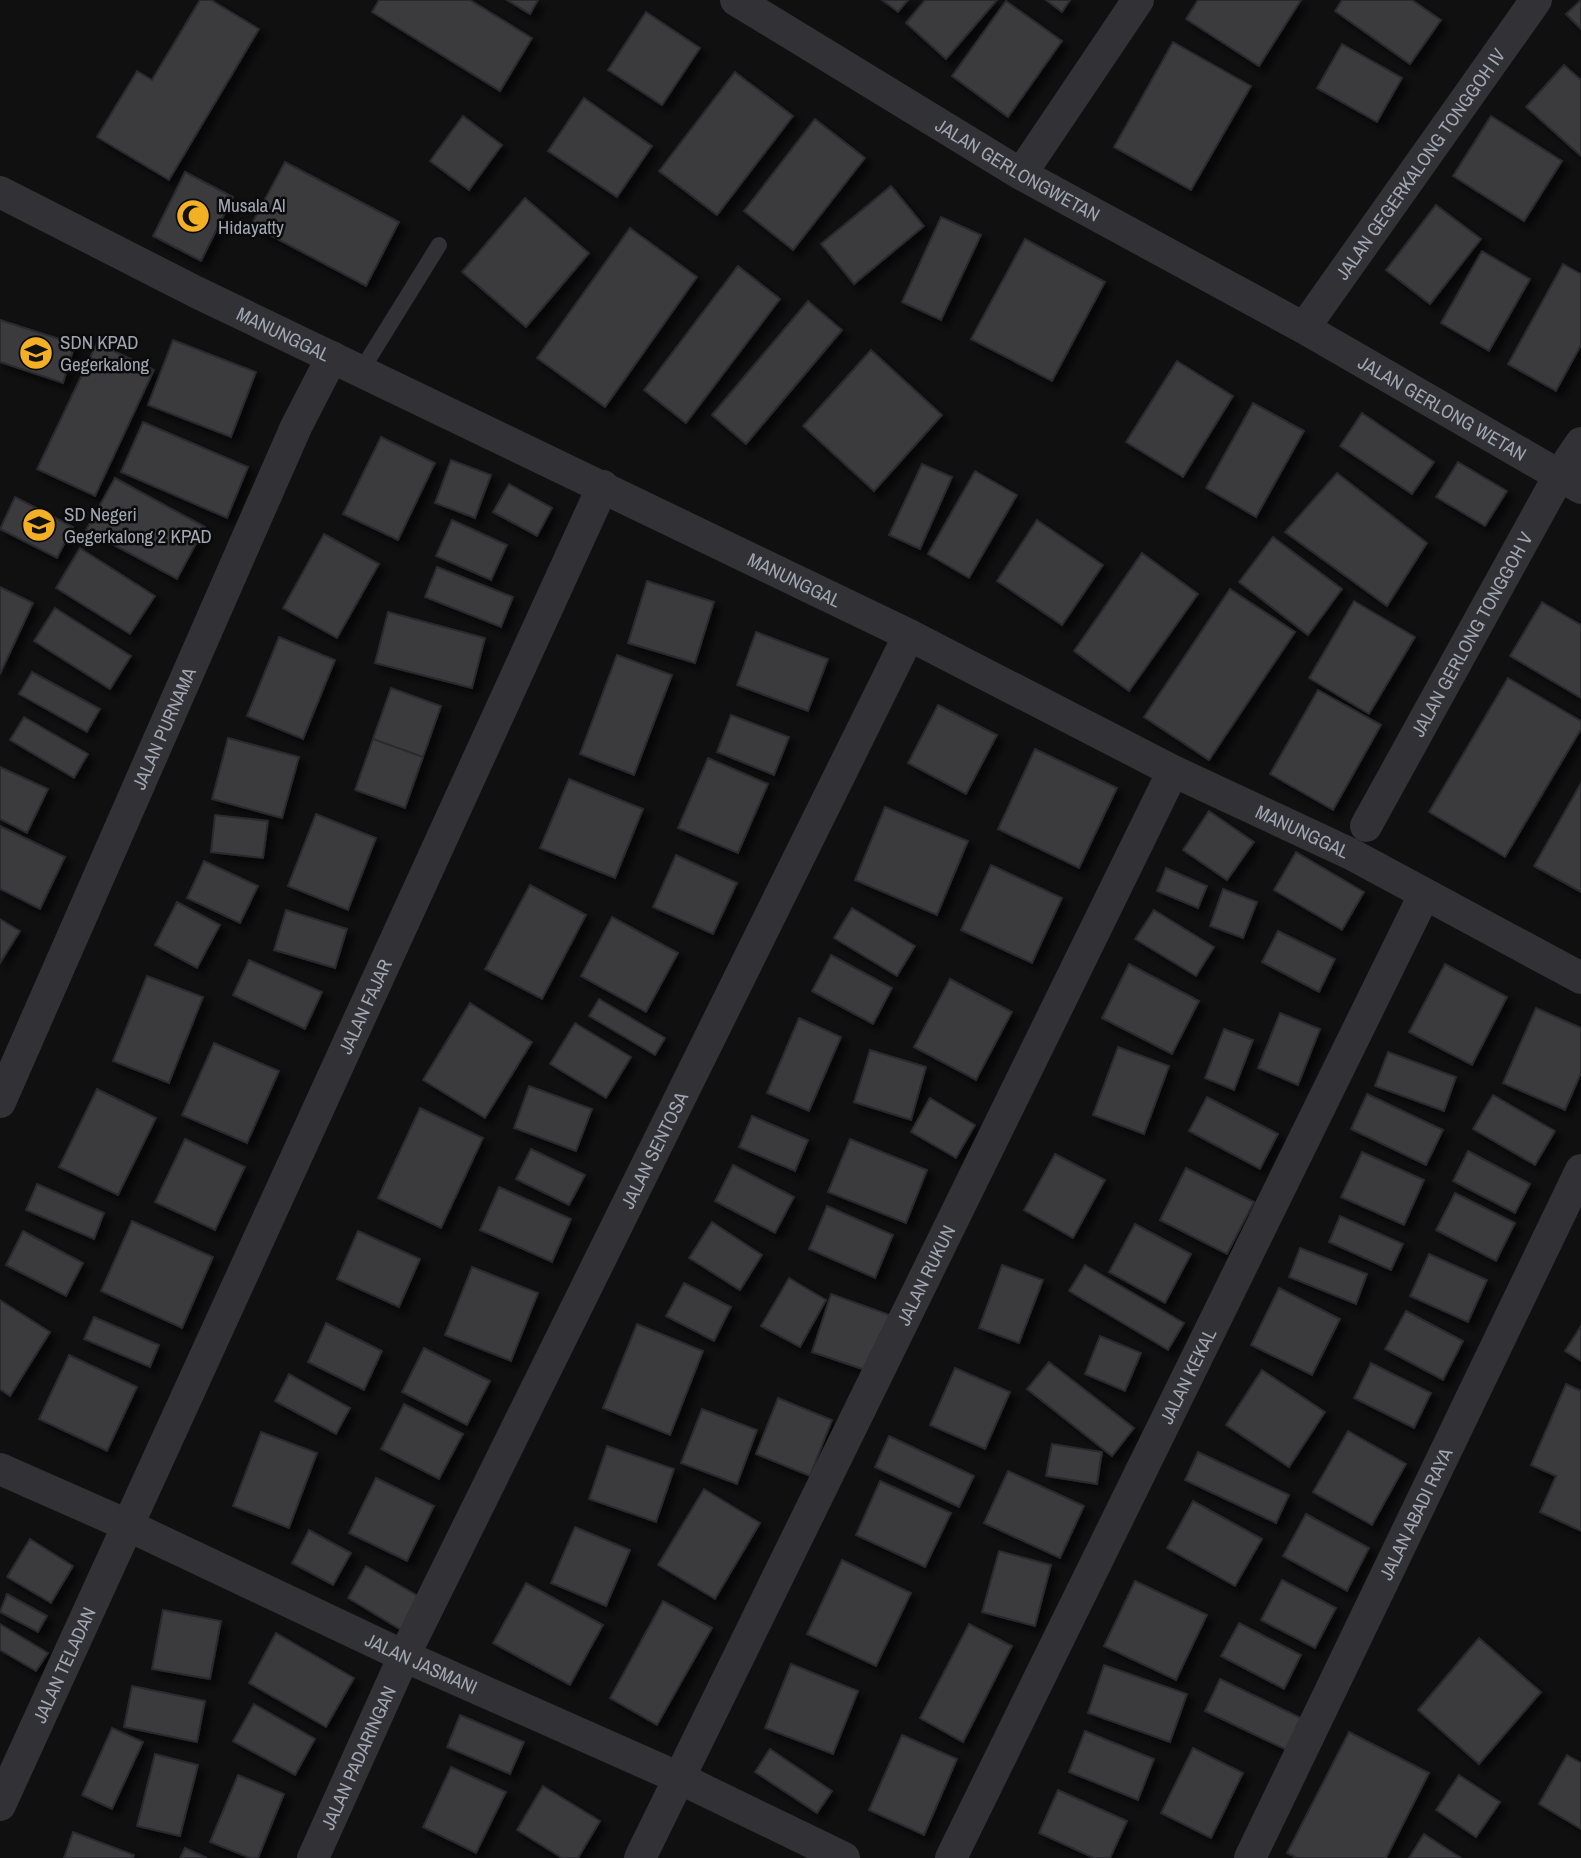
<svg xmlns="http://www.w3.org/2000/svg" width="1581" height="1858" viewBox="0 0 1581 1858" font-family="'Archivo Narrow',sans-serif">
	<defs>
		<filter id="shadow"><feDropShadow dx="6" dy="6" stdDeviation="3.5" flood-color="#0009"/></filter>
	</defs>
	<rect width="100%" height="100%" fill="#101011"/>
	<!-- building -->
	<path fill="#3a3b3e" stroke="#2a2a2d" stroke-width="2" filter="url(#shadow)" d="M200,0H211L259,29L169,180L97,137L137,71L152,80Z
		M379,0H470L532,38L500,91L372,12Z
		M507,0H538L530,14Z
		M882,0H908L898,12Z
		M925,0H997L946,59L906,23Z
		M1046,0H1070L1062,12Z
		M1198,0H1301L1259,66L1186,19Z
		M1342,0H1412L1441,20L1410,64L1335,11Z
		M1581,0V29L1566,14Z
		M1006,1L1062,41L1008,117L952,76Z
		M646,12L700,48L662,105L608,70Z
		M1173,42L1251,86L1191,190L1114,147Z
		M1342,44L1402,78L1377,122L1317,88Z
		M1564,65L1581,80V156L1526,107Z
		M735,72L793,116L717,215L659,171Z
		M584,98L652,146L617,197L548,151Z
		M463,116L502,145L469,190L430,161Z
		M1491,116L1562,161L1524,221L1453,176Z
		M815,119L865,158L793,250L744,211Z
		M285,162L399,222L366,286L251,225Z
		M185,172L233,197L201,261L153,236Z
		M891,186L924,226L854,284L821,244Z
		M525,198L589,253L526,327L462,272Z
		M1436,205L1481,239L1430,304L1386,270Z
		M941,217L981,235L941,320L902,302Z
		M630,228L697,277L605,407L537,358Z
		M1025,239L1105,282L1052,381L971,339Z
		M1482,251L1530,279L1489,351L1441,323Z
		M1563,264L1581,274V345L1556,391L1508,364Z
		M738,266L780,299L686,423L644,390Z
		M808,301L842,330L746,444L712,415Z
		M0,320L75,344L63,383L0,362Z
		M173,340L256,372L231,437L148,405Z
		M97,343L154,370L95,496L37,469Z
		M871,350L942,415L874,491L803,426Z
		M1177,361L1233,396L1183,477L1126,442Z
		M1253,403L1304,431L1256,517L1206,488Z
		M1362,413L1434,462L1412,494L1340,446Z
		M143,422L248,467L227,518L121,472Z
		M381,437L435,463L398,540L343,514Z
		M451,460L491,475L475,518L435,503Z
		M1458,462L1507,491L1485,526L1436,497Z
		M922,464L952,477L920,549L889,535Z
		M975,471L1017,495L969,578L928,554Z
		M1337,473L1427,543L1387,606L1285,532Z
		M115,478L205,527L177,579L86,530Z
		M509,484L552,508L537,536L493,512Z
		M15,497L73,527L57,558L0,529Z
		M452,520L507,545L491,580L436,556Z
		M1037,520L1103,565L1062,625L997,581Z
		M324,534L379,564L337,638L283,608Z
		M1273,537L1342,589L1308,635L1239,582Z
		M80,548L155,596L130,634L56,588Z
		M1142,553L1198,594L1129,691L1074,651Z
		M437,567L513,597L501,627L425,597Z
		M647,581L714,602L695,663L628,643Z
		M0,587L33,603L0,674Z
		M1230,589L1295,632L1209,760L1144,717Z
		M1354,601L1415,637L1369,714L1309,678Z
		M1542,602L1581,625V698L1510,656Z
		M55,608L131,656L110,689L34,641Z
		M388,612L485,638L472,688L375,663Z
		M756,632L828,659L808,711L737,685Z
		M279,637L335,660L303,739L247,716Z
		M617,655L672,675L634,775L580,754Z
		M32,672L100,709L87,732L19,694Z
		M1508,678L1581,721V729L1505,857L1429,812Z
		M391,688L441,706L423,757L373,739Z
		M1318,690L1381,725L1333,810L1270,774Z
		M938,705L997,735L966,794L908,763Z
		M731,715L789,737L774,775L717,752Z
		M24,717L88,754L74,778L10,740Z
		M228,738L299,757L282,818L212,799Z
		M373,739L423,757L405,808L355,790Z
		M1035,749L1117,788L1079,868L998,829Z
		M708,758L768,784L738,853L678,828Z
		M0,767L48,789L27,833L0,819Z
		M569,779L643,809L615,878L540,848Z
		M1581,783V892L1534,866Z
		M885,807L968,841L937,915L855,880Z
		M1209,811L1254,842L1227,880L1183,850Z
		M316,814L376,838L348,910L288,886Z
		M215,815L268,821L263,858L211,852Z
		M0,826L65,857L40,909L0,889Z
		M1296,852L1364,892L1342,930L1274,890Z
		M676,855L737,883L713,934L653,907Z
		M204,861L258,886L240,923L187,898Z
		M991,865L1062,898L1032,963L961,930Z
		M1166,868L1207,886L1198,908L1157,891Z
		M530,885L586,915L542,999L485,969Z
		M1223,889L1257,902L1243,938L1210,926Z
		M177,902L220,925L197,968L155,945Z
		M852,908L915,946L897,976L834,938Z
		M286,910L347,929L335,968L274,950Z
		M1154,910L1214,947L1196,976L1135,939Z
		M612,917L678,953L646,1012L581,976Z
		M0,919L20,931L0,963Z
		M1278,931L1335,959L1319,992L1262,962Z
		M831,955L892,988L873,1024L812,991Z
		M249,960L322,992L305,1029L233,995Z
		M1129,964L1199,1001L1172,1054L1102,1018Z
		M1445,964L1507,997L1472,1065L1409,1032Z
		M147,976L203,997L169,1083L113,1061Z
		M950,979L1012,1012L976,1080L914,1047Z
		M599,999L665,1038L655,1055L589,1016Z
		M470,1003L532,1042L485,1118L423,1080Z
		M1536,1008L1581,1028V1073L1565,1110L1503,1083Z
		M1280,1013L1320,1029L1298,1085L1258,1068Z
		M799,1018L841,1037L809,1111L767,1093Z
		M575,1023L631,1057L606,1098L550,1064Z
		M1224,1029L1253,1040L1234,1090L1205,1078Z
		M214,1043L279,1071L247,1143L182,1115Z
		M1118,1047L1169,1066L1144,1134L1093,1115Z
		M870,1050L926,1067L911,1120L854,1102Z
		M1388,1052L1456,1077L1444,1111L1375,1086Z
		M529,1086L592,1109L576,1151L514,1128Z
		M97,1089L156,1118L118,1195L59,1167Z
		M1367,1094L1443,1130L1426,1165L1351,1129Z
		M1493,1095L1555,1131L1535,1165L1473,1129Z
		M1207,1097L1278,1134L1260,1169L1189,1131Z
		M930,1098L975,1125L956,1158L911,1132Z
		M420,1108L483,1138L441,1228L378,1198Z
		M752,1116L808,1140L795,1171L739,1147Z
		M185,1139L245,1167L215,1230L155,1202Z
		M850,1139L927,1170L906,1223L828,1192Z
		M531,1149L585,1175L569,1205L516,1179Z
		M1468,1151L1530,1184L1515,1213L1453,1181Z
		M1362,1152L1424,1180L1404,1225L1341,1197Z
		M1055,1154L1105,1180L1073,1238L1024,1210Z
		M733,1165L794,1197L775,1233L715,1201Z
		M1186,1168L1254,1202L1227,1254L1160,1220Z
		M37,1184L104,1213L94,1239L26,1210Z
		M499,1187L571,1219L552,1262L480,1230Z
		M1455,1193L1515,1223L1496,1261L1436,1230Z
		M827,1206L893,1235L875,1278L809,1249Z
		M1340,1216L1403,1244L1391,1270L1329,1242Z
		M132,1221L213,1257L182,1328L101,1291Z
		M712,1222L762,1255L740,1290L689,1258Z
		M1135,1224L1191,1254L1165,1303L1109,1272Z
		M23,1231L83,1263L66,1296L6,1265Z
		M358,1231L420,1259L399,1307L337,1279Z
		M1300,1248L1367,1274L1356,1304L1289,1277Z
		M1429,1254L1487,1280L1468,1322L1410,1296Z
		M1002,1265L1043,1280L1019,1343L979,1328Z
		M1085,1265L1184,1323L1168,1350L1069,1291Z
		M472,1267L538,1293L511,1361L445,1335Z
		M789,1278L826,1300L800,1347L761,1326Z
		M684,1283L731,1307L714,1341L666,1316Z
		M1279,1288L1340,1319L1312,1375L1251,1345Z
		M831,1294L890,1315L871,1372L812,1352Z
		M0,1300L50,1332L10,1396L0,1389Z
		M1406,1311L1463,1341L1443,1380L1385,1349Z
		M94,1317L159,1345L150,1367L84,1339Z
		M326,1323L382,1351L364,1390L308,1362Z
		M637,1324L703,1351L670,1435L603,1408Z
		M1581,1326V1361L1565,1351Z
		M1100,1336L1141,1353L1125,1391L1085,1374Z
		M424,1348L490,1381L467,1425L402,1392Z
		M69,1355L137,1387L107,1451L39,1419Z
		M1049,1362L1134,1428L1112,1456L1027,1389Z
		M1371,1363L1431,1393L1414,1428L1354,1398Z
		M955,1368L1010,1392L985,1449L930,1425Z
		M1262,1370L1325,1412L1289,1467L1226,1425Z
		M289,1374L350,1408L336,1434L275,1401Z
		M1566,1384L1581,1391V1531L1540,1512L1556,1476L1531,1465Z
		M778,1398L832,1420L810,1476L756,1454Z
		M404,1404L463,1434L439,1479L381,1449Z
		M702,1409L757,1430L737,1484L681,1463Z
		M1348,1431L1406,1464L1372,1525L1313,1492Z
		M261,1432L317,1453L289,1528L233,1506Z
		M889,1436L974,1476L959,1507L875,1467Z
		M1052,1444L1102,1452L1097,1484L1046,1476Z
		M607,1446L674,1469L656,1522L589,1499Z
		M1198,1452L1289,1495L1276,1523L1185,1480Z
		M1008,1471L1084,1506L1060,1558L984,1523Z
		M376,1478L434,1506L407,1561L349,1533Z
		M880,1481L951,1513L925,1567L856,1535Z
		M704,1489L760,1523L715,1599L658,1565Z
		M1193,1501L1262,1539L1235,1586L1167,1548Z
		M1306,1514L1369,1548L1347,1591L1283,1556Z
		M575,1527L630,1550L606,1606L551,1583Z
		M309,1530L351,1553L333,1585L292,1563Z
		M30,1539L73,1566L51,1603L7,1577Z
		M999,1551L1051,1565L1035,1626L982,1612Z
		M842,1560L911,1593L876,1666L807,1634Z
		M366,1566L427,1601L408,1634L348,1598Z
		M1282,1580L1336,1608L1315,1648L1261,1620Z
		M1135,1581L1207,1615L1176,1680L1104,1646Z
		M526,1583L603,1625L570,1685L493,1643Z
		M7,1594L47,1616L38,1632L0,1612Z
		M663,1601L712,1628L657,1725L610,1698Z
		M163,1610L221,1621L210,1679L152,1669Z
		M1239,1623L1301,1655L1284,1689L1221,1656Z
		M0,1624L48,1653L36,1671L0,1650Z
		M969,1624L1012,1646L963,1742L920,1718Z
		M276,1633L354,1678L326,1727L249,1683Z
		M1479,1638L1541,1692L1479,1764L1418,1710Z
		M791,1664L858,1691L833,1754L765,1728Z
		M1104,1665L1187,1694L1170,1742L1088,1713Z
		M1220,1679L1305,1720L1291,1752L1205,1711Z
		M132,1686L205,1701L197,1742L124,1727Z
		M254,1704L315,1739L295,1775L233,1741Z
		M460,1715L524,1742L510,1774L447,1747Z
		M112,1728L143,1742L112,1809L82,1795Z
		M1085,1731L1154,1759L1138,1800L1069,1772Z
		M1349,1732L1429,1773L1386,1858H1297L1287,1853Z
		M902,1735L957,1759L924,1835L869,1810Z
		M1193,1748L1243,1773L1211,1838L1161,1813Z
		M770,1749L832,1791L817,1813L755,1772Z
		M155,1754L198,1765L180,1836L137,1826Z
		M1567,1755L1581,1763V1829L1539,1804Z
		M451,1767L506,1792L476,1853L423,1827Z
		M238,1775L284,1794L258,1858H250L210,1842Z
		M1459,1775L1500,1802L1476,1837L1436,1810Z
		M543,1786L600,1821L578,1858H562L517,1830Z
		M1058,1790L1127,1821L1110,1858H1094L1039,1833Z
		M73,1832L134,1855L133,1858H64Z
		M1424,1834L1461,1858H1409Z
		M185,1848L207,1858H180Z"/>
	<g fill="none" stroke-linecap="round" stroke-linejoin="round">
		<!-- service -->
		<path stroke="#313136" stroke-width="16" d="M361,371L439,245"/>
		<!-- minor -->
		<g stroke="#313136" stroke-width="32">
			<path id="s1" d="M736,0L1021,174L1304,328L1581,488"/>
			<path d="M1021,174L1138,0"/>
			<path id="s2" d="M0,192L196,292L909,635L1173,771L1351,854L1581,978"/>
			<path id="s3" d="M1304,328L1536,0"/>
			<path id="s4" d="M1366,826L1560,474L1581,443"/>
			<path id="s5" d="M0,1102L296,427L332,357"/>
			<path id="s6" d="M0,1469L127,1525L404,1656L677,1777L844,1858"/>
			<path id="s7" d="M0,1805L603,486"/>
			<path id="s8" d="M313,1858L404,1656L909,635"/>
			<path id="s9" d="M640,1858L1173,771"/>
			<path id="s10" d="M951,1858L1424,895"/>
			<path id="s11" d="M1250,1858L1581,1170"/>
		</g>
	</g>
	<!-- icons -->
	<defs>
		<g id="mosque-disc" transform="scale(1.75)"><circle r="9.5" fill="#f4b024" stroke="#0b0b0c"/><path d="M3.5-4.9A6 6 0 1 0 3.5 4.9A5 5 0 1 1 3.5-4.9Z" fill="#111"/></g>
		<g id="school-disc" transform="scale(1.75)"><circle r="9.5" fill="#f4b024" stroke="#0b0b0c"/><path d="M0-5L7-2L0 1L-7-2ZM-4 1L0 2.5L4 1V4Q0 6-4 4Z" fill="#111"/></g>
	</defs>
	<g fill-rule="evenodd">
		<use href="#mosque-disc" x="193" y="216"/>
		<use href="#school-disc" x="36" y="353"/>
		<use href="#school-disc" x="39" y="525"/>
	</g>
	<g text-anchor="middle" stroke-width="5" stroke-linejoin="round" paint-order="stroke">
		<!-- street labels -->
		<g font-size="19" fill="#a0a6b2" stroke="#0b0b0c">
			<text dy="7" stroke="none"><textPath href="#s3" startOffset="201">JALAN GEGERKALONG TONGGOH IV</textPath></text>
			<text dy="7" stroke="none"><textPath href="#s1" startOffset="329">JALAN GERLONGWETAN</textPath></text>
			<text dy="7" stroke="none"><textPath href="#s2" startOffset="317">MANUNGGAL</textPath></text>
			<text dy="7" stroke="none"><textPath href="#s1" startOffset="816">JALAN GERLONG WETAN</textPath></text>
			<text dy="7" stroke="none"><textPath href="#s2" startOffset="884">MANUNGGAL</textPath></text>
			<text dy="7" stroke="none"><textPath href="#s4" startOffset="219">JALAN GERLONG TONGGOH V</textPath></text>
			<text dy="7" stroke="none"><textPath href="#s5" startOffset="408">JALAN PURNAMA</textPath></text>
			<text dy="7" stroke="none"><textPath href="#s2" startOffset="1451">MANUNGGAL</textPath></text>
			<text dy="7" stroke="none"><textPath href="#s7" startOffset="878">JALAN FAJAR</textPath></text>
			<text dy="7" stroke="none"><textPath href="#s8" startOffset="786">JALAN SENTOSA</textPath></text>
			<text dy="7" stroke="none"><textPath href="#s9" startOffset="649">JALAN RUKUN</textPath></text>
			<text dy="7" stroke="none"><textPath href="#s10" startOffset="537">JALAN KEKAL</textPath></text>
			<text dy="7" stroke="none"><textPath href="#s11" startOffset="382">JALAN ABADI RAYA</textPath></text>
			<text dy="7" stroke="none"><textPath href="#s6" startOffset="464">JALAN JASMANI</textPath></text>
			<text dy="7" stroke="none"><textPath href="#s7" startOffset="154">JALAN TELADAN</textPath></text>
			<text dy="7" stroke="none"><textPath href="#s8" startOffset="110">JALAN PADARINGAN</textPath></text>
		</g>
		<!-- poi labels -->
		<g font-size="19" fill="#a0a6b2" stroke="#0b0b0c" text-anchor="start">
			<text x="218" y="212">Musala Al<tspan x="218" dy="22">Hidayatty</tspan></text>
			<text x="60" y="349">SDN KPAD<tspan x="60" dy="22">Gegerkalong</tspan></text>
			<text x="64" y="521">SD Negeri<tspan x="64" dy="22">Gegerkalong 2 KPAD</tspan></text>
		</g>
	</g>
</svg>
